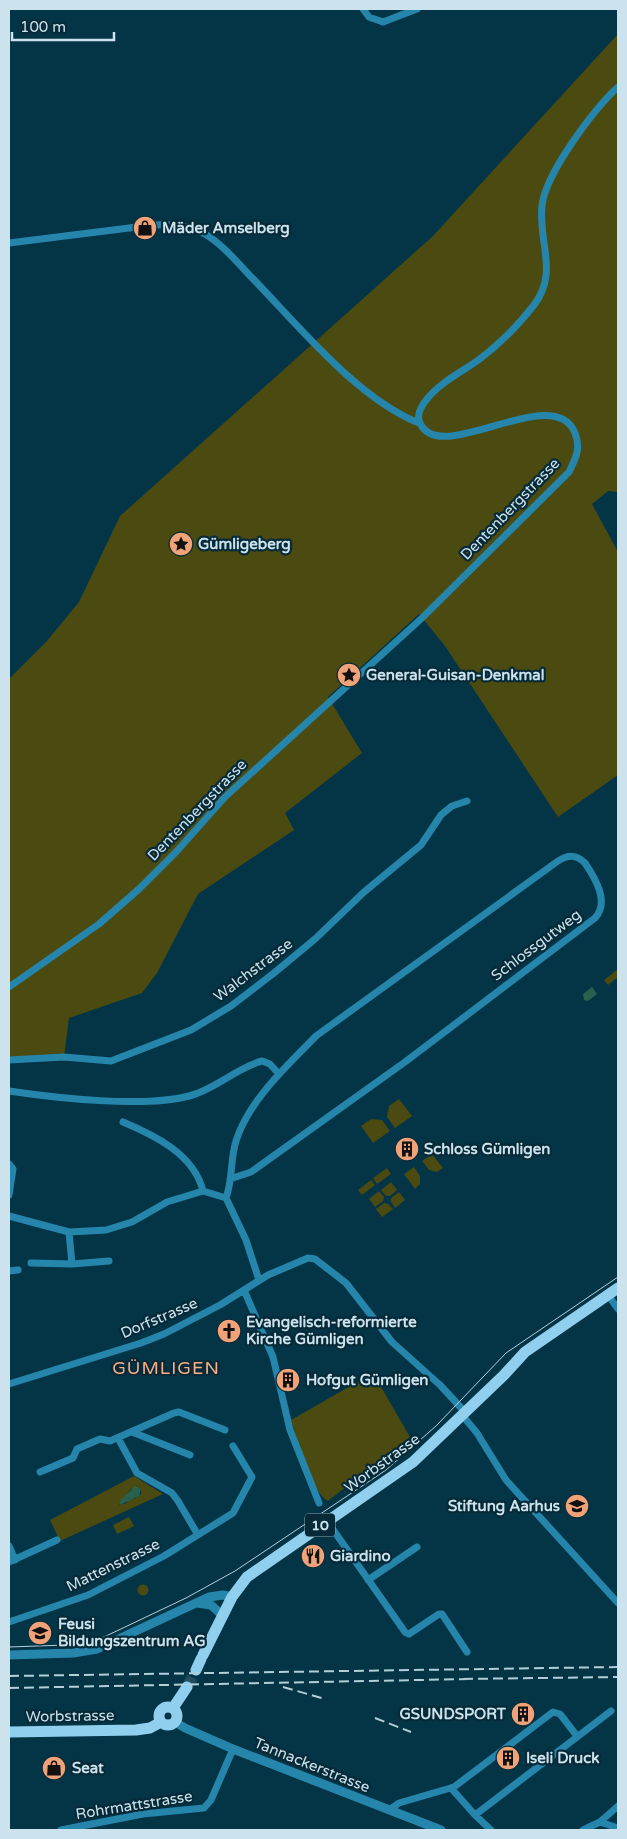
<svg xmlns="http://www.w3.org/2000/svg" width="627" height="1839" viewBox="0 0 627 1839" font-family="'Varela Round',sans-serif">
	<rect width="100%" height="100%" fill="#043547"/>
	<!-- green -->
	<path fill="#4a4a11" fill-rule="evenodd" d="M618,34V492L608,491L592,504L618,552V775L558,817L445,646L419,614L328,697L362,753L285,813L294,830L198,894L157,973L142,993L69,1018L64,1057L9,1060V679L46,642L79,602L120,516L433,236Z
		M618,969V977L608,985L604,980Z
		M399,1099L412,1116L395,1128L387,1117L389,1106Z
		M371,1119L382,1120L390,1131L373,1143L361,1126Z
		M432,1154L443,1168L437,1172L429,1170L422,1161Z
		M414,1167L420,1176V1184L415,1189L404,1174Z
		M387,1168L391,1174L377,1184L373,1178Z
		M371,1180L375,1185L362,1195L358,1190Z
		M391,1182L397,1190L390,1196H386L381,1190Z
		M379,1191L384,1197L383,1201L375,1207L369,1199Z
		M399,1192L405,1200L395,1208L391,1202V1198Z
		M384,1203L388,1204L393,1209L382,1217L376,1209Z
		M373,1373L410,1437L328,1501C314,1495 295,1436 291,1420Z
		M134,1476L163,1494L60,1541L50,1520ZM131,1489H141V1494L134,1499H128L127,1503L119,1505Z
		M129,1517L134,1526L117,1534L113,1525Z
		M137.5 1590a5.5 5.5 0 1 1 11 0a5.5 5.5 0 1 1-11 0Z"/>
	<!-- water -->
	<path fill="#29614e" d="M592,987L597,994L588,1001L584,1000L583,994Z
		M135,1486L141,1489L139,1496L120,1505V1501Z"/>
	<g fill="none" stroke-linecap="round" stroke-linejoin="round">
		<!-- primary-tunnel -->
		<path stroke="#224f60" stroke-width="11" stroke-dasharray="11 5.5" stroke-linecap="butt" d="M187,1687L196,1670"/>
		<!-- minor -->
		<path stroke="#2685ab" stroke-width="7" d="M363,9L369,17L383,22L417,9
			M9,243L153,225C172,224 188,225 205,234C225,246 241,267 258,284C302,330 359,399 419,423
			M9,987L99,924L139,889L176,852L225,797L422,618L569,472C576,458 581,448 575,433C554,380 440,468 420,423C416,415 422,405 427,399C440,382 464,371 481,358C501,343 519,324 534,305C559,272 538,242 542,206C545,174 594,109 618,87
			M9,1060L64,1057L111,1061L191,1030L231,1006L274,973L315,939L364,892L421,845L441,815L452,806L467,801
			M9,1091C56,1098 144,1108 189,1096C216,1089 236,1068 262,1061L270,1064L278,1073
			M123,1122C154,1135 194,1154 203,1191L226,1198
			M9,1164L13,1169L9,1195
			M226,1198C233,1179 230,1160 236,1141C249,1100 287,1066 316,1036L558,861C568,855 576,854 585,863C595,878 610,902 595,918L405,1062L251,1172L230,1179
			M226,1198L246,1240L259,1280
			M9,1216L69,1232L106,1230L132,1222L167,1202L203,1191
			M31,1263L72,1264L69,1232
			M72,1264L109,1261
			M9,1271L18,1270
			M244,1290L273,1357L290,1430L319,1503
			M608,1295L618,1309
			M9,1384L141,1343L164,1334L220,1305L268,1275L308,1258L315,1259L346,1283L392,1342L440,1385L465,1412
			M462,1415L477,1433L506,1480L618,1603
			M132,1432L190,1455
			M118,1438L137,1473L172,1493L178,1501L198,1535
			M40,1472L73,1458L77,1449L100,1439L110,1441L174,1413L179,1412L225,1430
			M327,1521L405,1632L409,1634L439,1614H442L467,1652
			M9,1546L15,1560
			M9,1562L57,1540
			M368,1580L417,1547
			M9,1622L88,1595L164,1556L233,1513L252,1477L233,1446
			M451,1788L475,1815L611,1711
			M389,1810L399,1803L454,1787L553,1712L560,1714L577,1736
			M475,1815L491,1830
			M600,1822L618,1828
			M61,1830L143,1814L204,1808L211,1800L233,1749
			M583,1830L600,1822L618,1806"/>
		<!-- tertiary -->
		<path stroke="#2685ab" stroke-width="9" d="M197,1603L211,1605L222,1615
			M9,1655L73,1653L97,1649L209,1597L223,1595L232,1597
			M175,1722L185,1728L233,1749L441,1830"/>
		<!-- primary -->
		<path stroke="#90cfed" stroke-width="11" d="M203,1655L232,1597L247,1577L413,1462L504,1375L525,1352L618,1288
			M196,1670L201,1659
			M159 1716a9 9 0 1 1 18 0a9 9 0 1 1-18 0Z
			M173,1708L187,1687
			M9,1732L136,1730L150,1728L161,1722"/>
		<!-- tram -->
		<path stroke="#b3ced9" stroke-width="1" d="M9,1647L66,1645L104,1637L186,1598L235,1571L386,1470L436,1426L506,1353L618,1277"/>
		<!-- rail -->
		<path stroke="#b3ced9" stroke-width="2" stroke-dasharray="10 5" stroke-linecap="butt" d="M9,1676L618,1667
			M463,1679L618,1677
			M283,1687L325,1699
			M9,1688L470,1679
			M375,1718L411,1732"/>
	</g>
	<!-- icons -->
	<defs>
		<g id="shop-disc" transform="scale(1.25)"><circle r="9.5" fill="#f0a378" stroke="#072a38"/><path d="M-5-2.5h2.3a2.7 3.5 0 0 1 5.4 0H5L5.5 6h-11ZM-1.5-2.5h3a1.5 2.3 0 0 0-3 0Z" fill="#111"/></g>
		<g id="sight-disc" transform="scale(1.25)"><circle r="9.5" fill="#f0a378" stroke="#072a38"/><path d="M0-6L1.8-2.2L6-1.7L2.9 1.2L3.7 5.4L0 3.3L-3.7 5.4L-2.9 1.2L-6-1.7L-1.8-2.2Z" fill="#111"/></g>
		<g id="building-disc" transform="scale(1.25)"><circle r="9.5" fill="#f0a378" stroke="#072a38"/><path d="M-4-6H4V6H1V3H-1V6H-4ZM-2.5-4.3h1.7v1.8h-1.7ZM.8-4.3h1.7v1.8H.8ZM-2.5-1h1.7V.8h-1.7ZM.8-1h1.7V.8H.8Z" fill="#111"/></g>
		<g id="church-disc" transform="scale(1.25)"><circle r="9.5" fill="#f0a378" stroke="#072a38"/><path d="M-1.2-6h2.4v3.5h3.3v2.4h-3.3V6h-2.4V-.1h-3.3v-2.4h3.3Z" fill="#111"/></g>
		<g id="school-disc" transform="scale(1.25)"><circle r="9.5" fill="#f0a378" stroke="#072a38"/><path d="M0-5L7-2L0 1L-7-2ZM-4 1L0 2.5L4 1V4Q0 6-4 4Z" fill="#111"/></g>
		<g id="restaurant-disc" transform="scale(1.25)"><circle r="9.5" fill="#f0a378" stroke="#072a38"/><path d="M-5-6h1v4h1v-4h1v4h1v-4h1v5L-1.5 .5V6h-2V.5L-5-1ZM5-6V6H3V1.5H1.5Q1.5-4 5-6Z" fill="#111"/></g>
	</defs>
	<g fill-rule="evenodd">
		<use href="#shop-disc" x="145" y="228"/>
		<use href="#sight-disc" x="181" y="544"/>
		<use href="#sight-disc" x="349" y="675"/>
		<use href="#building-disc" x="407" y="1149"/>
		<use href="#church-disc" x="229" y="1331"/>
		<use href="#building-disc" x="288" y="1380"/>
		<use href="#school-disc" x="577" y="1506"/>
		<use href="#restaurant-disc" x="313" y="1556"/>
		<use href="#school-disc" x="40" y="1633"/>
		<use href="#building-disc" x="523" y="1714"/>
		<use href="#building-disc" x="508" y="1758"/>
		<use href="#shop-disc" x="54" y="1768"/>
	</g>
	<g text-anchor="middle" stroke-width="4.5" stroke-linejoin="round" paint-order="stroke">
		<!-- shield labels -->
		<rect fill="#072a38" stroke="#91acb7" stroke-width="1" x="305" y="1513.5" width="30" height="23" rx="4"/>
		<g font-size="14" font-weight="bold" fill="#cce3ee">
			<text x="320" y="1530">10</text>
		</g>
		<!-- poi labels -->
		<g font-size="15" font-weight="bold" fill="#cce3ee" stroke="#072a38" text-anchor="start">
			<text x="162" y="233">Mäder Amselberg</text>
			<text x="198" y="549">Gümligeberg</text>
			<text x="366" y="680">General-Guisan-Denkmal</text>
			<text x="424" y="1154">Schloss Gümligen</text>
			<text x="246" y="1327">Evangelisch-reformierte<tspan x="246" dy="17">Kirche Gümligen</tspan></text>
			<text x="306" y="1385">Hofgut Gümligen</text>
			<text x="560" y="1511" text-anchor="end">Stiftung Aarhus</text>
			<text x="330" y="1561">Giardino</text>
			<text x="58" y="1629">Feusi<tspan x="58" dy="17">Bildungszentrum AG</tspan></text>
			<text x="506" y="1719" text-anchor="end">GSUNDSPORT</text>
			<text x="526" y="1763">Iseli Druck</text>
			<text x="72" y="1773">Seat</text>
		</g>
		<!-- street labels -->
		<g font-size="15" fill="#cce3ee" stroke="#072a38">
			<text transform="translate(510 509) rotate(-46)" y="5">Dentenbergstrasse</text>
			<text transform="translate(197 810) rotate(-46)" y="5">Dentenbergstrasse</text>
			<text transform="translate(536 945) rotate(-37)" y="5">Schlossgutweg</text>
			<text transform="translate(253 970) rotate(-37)" y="5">Walchstrasse</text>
			<text transform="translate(159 1318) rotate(-23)" y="5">Dorfstrasse</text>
			<text transform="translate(382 1463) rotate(-36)" y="5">Worbstrasse</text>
			<text transform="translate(113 1565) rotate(-26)" y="5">Mattenstrasse</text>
			<text transform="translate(70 1716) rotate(-1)" y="5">Worbstrasse</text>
			<text transform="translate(312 1765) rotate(22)" y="5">Tannackerstrasse</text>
			<text transform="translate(134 1805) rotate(-9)" y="5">Rohrmattstrasse</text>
		</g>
		<!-- quarter labels -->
		<g font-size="18" letter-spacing="1" fill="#f7af88" stroke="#072a38">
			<text x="166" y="1374">GÜMLIGEN</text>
		</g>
	</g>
	<!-- border -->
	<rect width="627" height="1839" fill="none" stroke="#cce3ee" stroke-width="20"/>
	<!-- scale -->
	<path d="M12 32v8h102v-8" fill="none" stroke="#cce3ee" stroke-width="2.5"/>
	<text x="20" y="32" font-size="15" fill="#cce3ee" stroke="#072a38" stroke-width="4" paint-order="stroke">100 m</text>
</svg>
